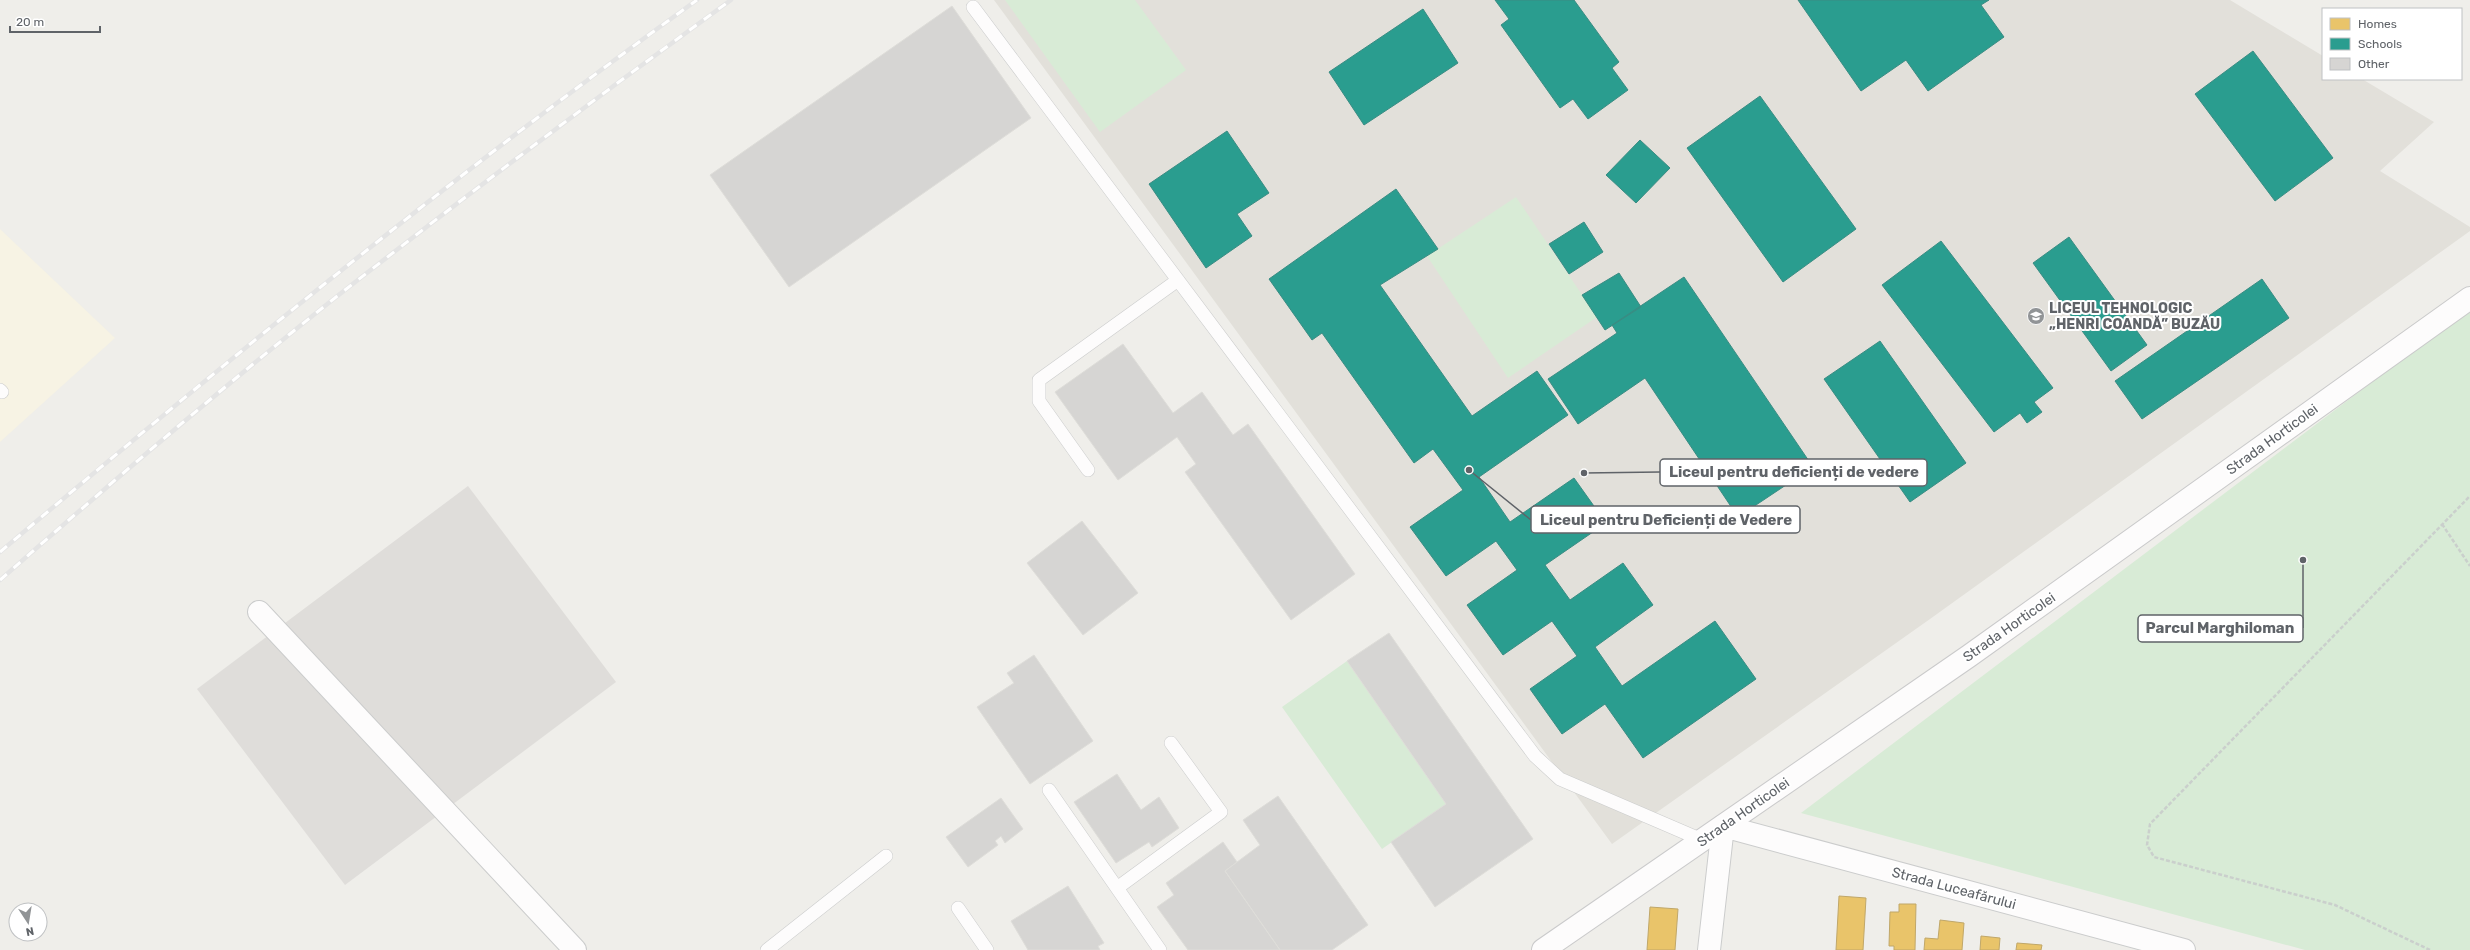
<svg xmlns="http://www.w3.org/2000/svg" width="2470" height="950" viewBox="0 0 2470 950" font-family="Rubik,sans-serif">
	<rect width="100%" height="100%" fill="#efeeea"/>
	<!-- commercial -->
	<path fill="#f7f3e4" d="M0,229L115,338L0,442Z"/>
	<!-- industrial -->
	<path fill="#dfddda" d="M468,486L616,682L345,885L197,689Z"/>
	<!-- education -->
	<path fill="#e2e0da" d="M994,0H2230L2323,56V79H2362L2434,122L2380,171L2470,227V231L1930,619L1612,844Z"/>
	<!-- green -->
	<path fill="#d8ebd6" d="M1005,0H1135L1186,70L1100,132Z
		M1516,197L1597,317L1508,378L1427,256Z
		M2470,308V950H2305L1801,813Z
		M1347,661L1446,804L1382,849L1282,707Z"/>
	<!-- homes -->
	<path fill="#e9c46a" stroke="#c0a769" d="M1839,896L1866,898L1863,950H1836Z
		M1899,904H1916L1915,950H1894V946H1889L1890,912H1899Z
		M1650,907L1678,909L1675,950H1647Z
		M1940,920L1964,923L1962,950H1924L1925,938L1938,939Z
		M1981,936L2000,938L1999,950H1980Z
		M2017,943L2042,945L2041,950H2016Z"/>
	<!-- schools -->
	<path fill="#2a9d8f" stroke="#3a8c83" d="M1495,0H1574L1619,62L1612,68L1628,90L1588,119L1573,99L1560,108L1501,25L1509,19Z
		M1798,0H1989L1981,5L2004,37L1928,91L1906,60L1861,91Z
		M1423,9L1458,63L1364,125L1329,72Z
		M2253,51L2333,158L2275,201L2195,94Z
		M1760,96L1856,229L1783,282L1687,148Z
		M1227,131L1269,193L1237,214L1252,236L1206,268L1149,184Z
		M1640,140L1670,168L1636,203L1606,175Z
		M1396,189L1438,249L1380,285L1472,416L1537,371L1568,415L1479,477L1510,522L1574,478L1606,523L1545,565L1570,600L1623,563L1653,605L1595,647L1622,686L1715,621L1756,679L1643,758L1605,704L1562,734L1530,689L1577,656L1552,621L1503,655L1467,605L1517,570L1496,541L1446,576L1410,527L1463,490L1433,449L1414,463L1322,333L1312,340L1269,279Z
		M1584,222L1603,252L1569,274L1549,244Z
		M2069,237L2147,345L2111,371L2033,263Z
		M1941,241L2053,388L2034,402L2042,412L2027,423L2020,413L1994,432L1882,285Z
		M1619,273L1641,307L1605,330L1582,295Z
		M1684,277L1813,467L1738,517L1645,378L1578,424L1548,379L1617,333L1612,325Z
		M2262,279L2289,318L2142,419L2115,381Z
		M1880,341L1966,463L1910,502L1824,379Z"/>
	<!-- building -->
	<path fill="#d6d5d3" stroke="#deddd9" d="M952,6L1031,118L789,287L710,175Z
		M1123,344L1173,413L1202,392L1233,435L1248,424L1355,574L1291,620L1185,472L1196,464L1177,437L1118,480L1055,392Z
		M1082,521L1138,593L1083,635L1027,563Z
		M1389,633L1533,839L1435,907L1391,842L1446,804L1347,661Z
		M1034,655L1093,741L1030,784L977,707L1014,683L1007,673Z
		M1117,774L1141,810L1159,797L1179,828L1152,847L1149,842L1116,863L1074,802Z
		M1278,796L1368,925L1332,950H1280L1225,871L1260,845L1243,820Z
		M1001,798L1023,829L1005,843L1001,836L995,841L998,845L968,867L946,837Z
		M1223,842L1237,862L1225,871L1280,950H1188L1157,907L1174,895L1166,883Z
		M1068,886L1104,943L1098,946L1100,950H1028L1011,921Z"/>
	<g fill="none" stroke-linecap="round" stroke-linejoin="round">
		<!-- lane casing -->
		<g stroke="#cbcccc" stroke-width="14">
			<path id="lane" d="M973,7L1535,756L1560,779L1702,840
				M0,390L2,392
				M1088,470L1039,401V380L1178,280
				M1049,790L1160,950
				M1117,888L1221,812L1171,743
				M958,908L987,950
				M767,950L886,856"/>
		</g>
		<!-- street casing -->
		<g stroke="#cbcccc" stroke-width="24">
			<path id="street" d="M259,612L575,950
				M1709,950L1723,826L2184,950"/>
		</g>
		<!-- secondary casing -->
		<g stroke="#cacacb" stroke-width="24">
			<path id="secondary" d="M1543,950L1969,656L2470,298"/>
		</g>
		<!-- path -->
		<path stroke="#cacfcc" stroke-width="2.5" stroke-dasharray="4 2" stroke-linecap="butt" d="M2442,524L2470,566
			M2430,950L2335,905L2154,857L2147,845L2150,824L2470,496"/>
		<!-- lane -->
		<use href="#lane" stroke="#fdfcfc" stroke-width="13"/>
		<!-- street -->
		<use href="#street" stroke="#fdfcfc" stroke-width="22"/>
		<!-- secondary -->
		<use href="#secondary" stroke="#fdfcfc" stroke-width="22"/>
		<!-- rail casing -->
		<g stroke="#e4e4e4" stroke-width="4.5">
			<path id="rail" d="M0,552C226,361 456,173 697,0
				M0,580C113,481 227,383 345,290C472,191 601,94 731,0"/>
		</g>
		<!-- rail -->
		<use href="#rail" stroke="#fff" stroke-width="3" stroke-dasharray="9" stroke-linecap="butt"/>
	</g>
	<!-- icons -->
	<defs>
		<g id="school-disc" transform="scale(0.9)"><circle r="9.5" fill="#919496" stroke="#fff"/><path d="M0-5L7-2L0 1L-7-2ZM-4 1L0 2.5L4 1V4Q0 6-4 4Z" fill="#fff"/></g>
	</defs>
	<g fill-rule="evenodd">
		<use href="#school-disc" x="2036" y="316"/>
	</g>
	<g text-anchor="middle" stroke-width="4" stroke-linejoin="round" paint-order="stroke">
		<!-- poi labels -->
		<g font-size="14" font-weight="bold" fill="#5f6368" stroke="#fff" text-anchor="start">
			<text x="2049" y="313">LICEUL TEHNOLOGIC<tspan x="2049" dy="16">„HENRI COANDĂ” BUZĂU</tspan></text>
		</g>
		<!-- street labels -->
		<g font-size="14" fill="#5f6368" stroke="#fff">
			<text transform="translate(2272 439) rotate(-36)" y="5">Strada Horticolei</text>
			<text transform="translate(2009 627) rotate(-35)" y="5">Strada Horticolei</text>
			<text transform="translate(1743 812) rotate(-35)" y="5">Strada Horticolei</text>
			<text transform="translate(1954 888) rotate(15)" y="5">Strada Luceafărului</text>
		</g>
	</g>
	<!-- callouts -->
	<path fill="none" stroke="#5f6368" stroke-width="1.5" d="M1584 473L1660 472M1469 470L1531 520M2303 560L2303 628"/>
	<g fill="#5f6368" stroke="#fff" stroke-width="1.5">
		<circle cx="1584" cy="473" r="4"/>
		<circle cx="1469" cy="470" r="4"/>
		<circle cx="2303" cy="560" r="4"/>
	</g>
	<g fill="#fff" stroke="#5f6368" stroke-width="1.5">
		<rect x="1660" y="459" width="267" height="27" rx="4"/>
		<rect x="1531" y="506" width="269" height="27" rx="4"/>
		<rect x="2138" y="615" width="165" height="27" rx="4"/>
	</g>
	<g font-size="15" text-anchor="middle" font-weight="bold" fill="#5f6368">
		<text x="1794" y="477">Liceul pentru deficienți de vedere</text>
		<text x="1666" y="525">Liceul pentru Deficienți de Vedere</text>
		<text x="2220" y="633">Parcul Marghiloman</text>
	</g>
	<!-- legend -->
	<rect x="2322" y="8" width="140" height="72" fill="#ffffff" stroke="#bfc1c3"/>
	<rect x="2330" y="18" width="20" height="12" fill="#e9c46a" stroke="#bfc1c3"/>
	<text x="2358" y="28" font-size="12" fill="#5f6368">Homes</text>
	<rect x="2330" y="38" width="20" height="12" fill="#2a9d8f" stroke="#bfc1c3"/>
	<text x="2358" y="48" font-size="12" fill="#5f6368">Schools</text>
	<rect x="2330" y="58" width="20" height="12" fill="#d6d5d3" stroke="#bfc1c3"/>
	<text x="2358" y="68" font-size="12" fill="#5f6368">Other</text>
	<!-- north arrow -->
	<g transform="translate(28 922) rotate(168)"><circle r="19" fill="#ffffff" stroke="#bfc1c3"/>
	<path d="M0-3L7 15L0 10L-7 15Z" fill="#919496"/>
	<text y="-6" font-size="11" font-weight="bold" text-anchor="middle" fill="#5f6368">N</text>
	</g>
	<!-- scale -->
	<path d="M10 26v6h90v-6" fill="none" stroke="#5f6368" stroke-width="2"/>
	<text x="16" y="26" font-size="12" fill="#5f6368" stroke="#ffffff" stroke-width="3" paint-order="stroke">20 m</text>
</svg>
